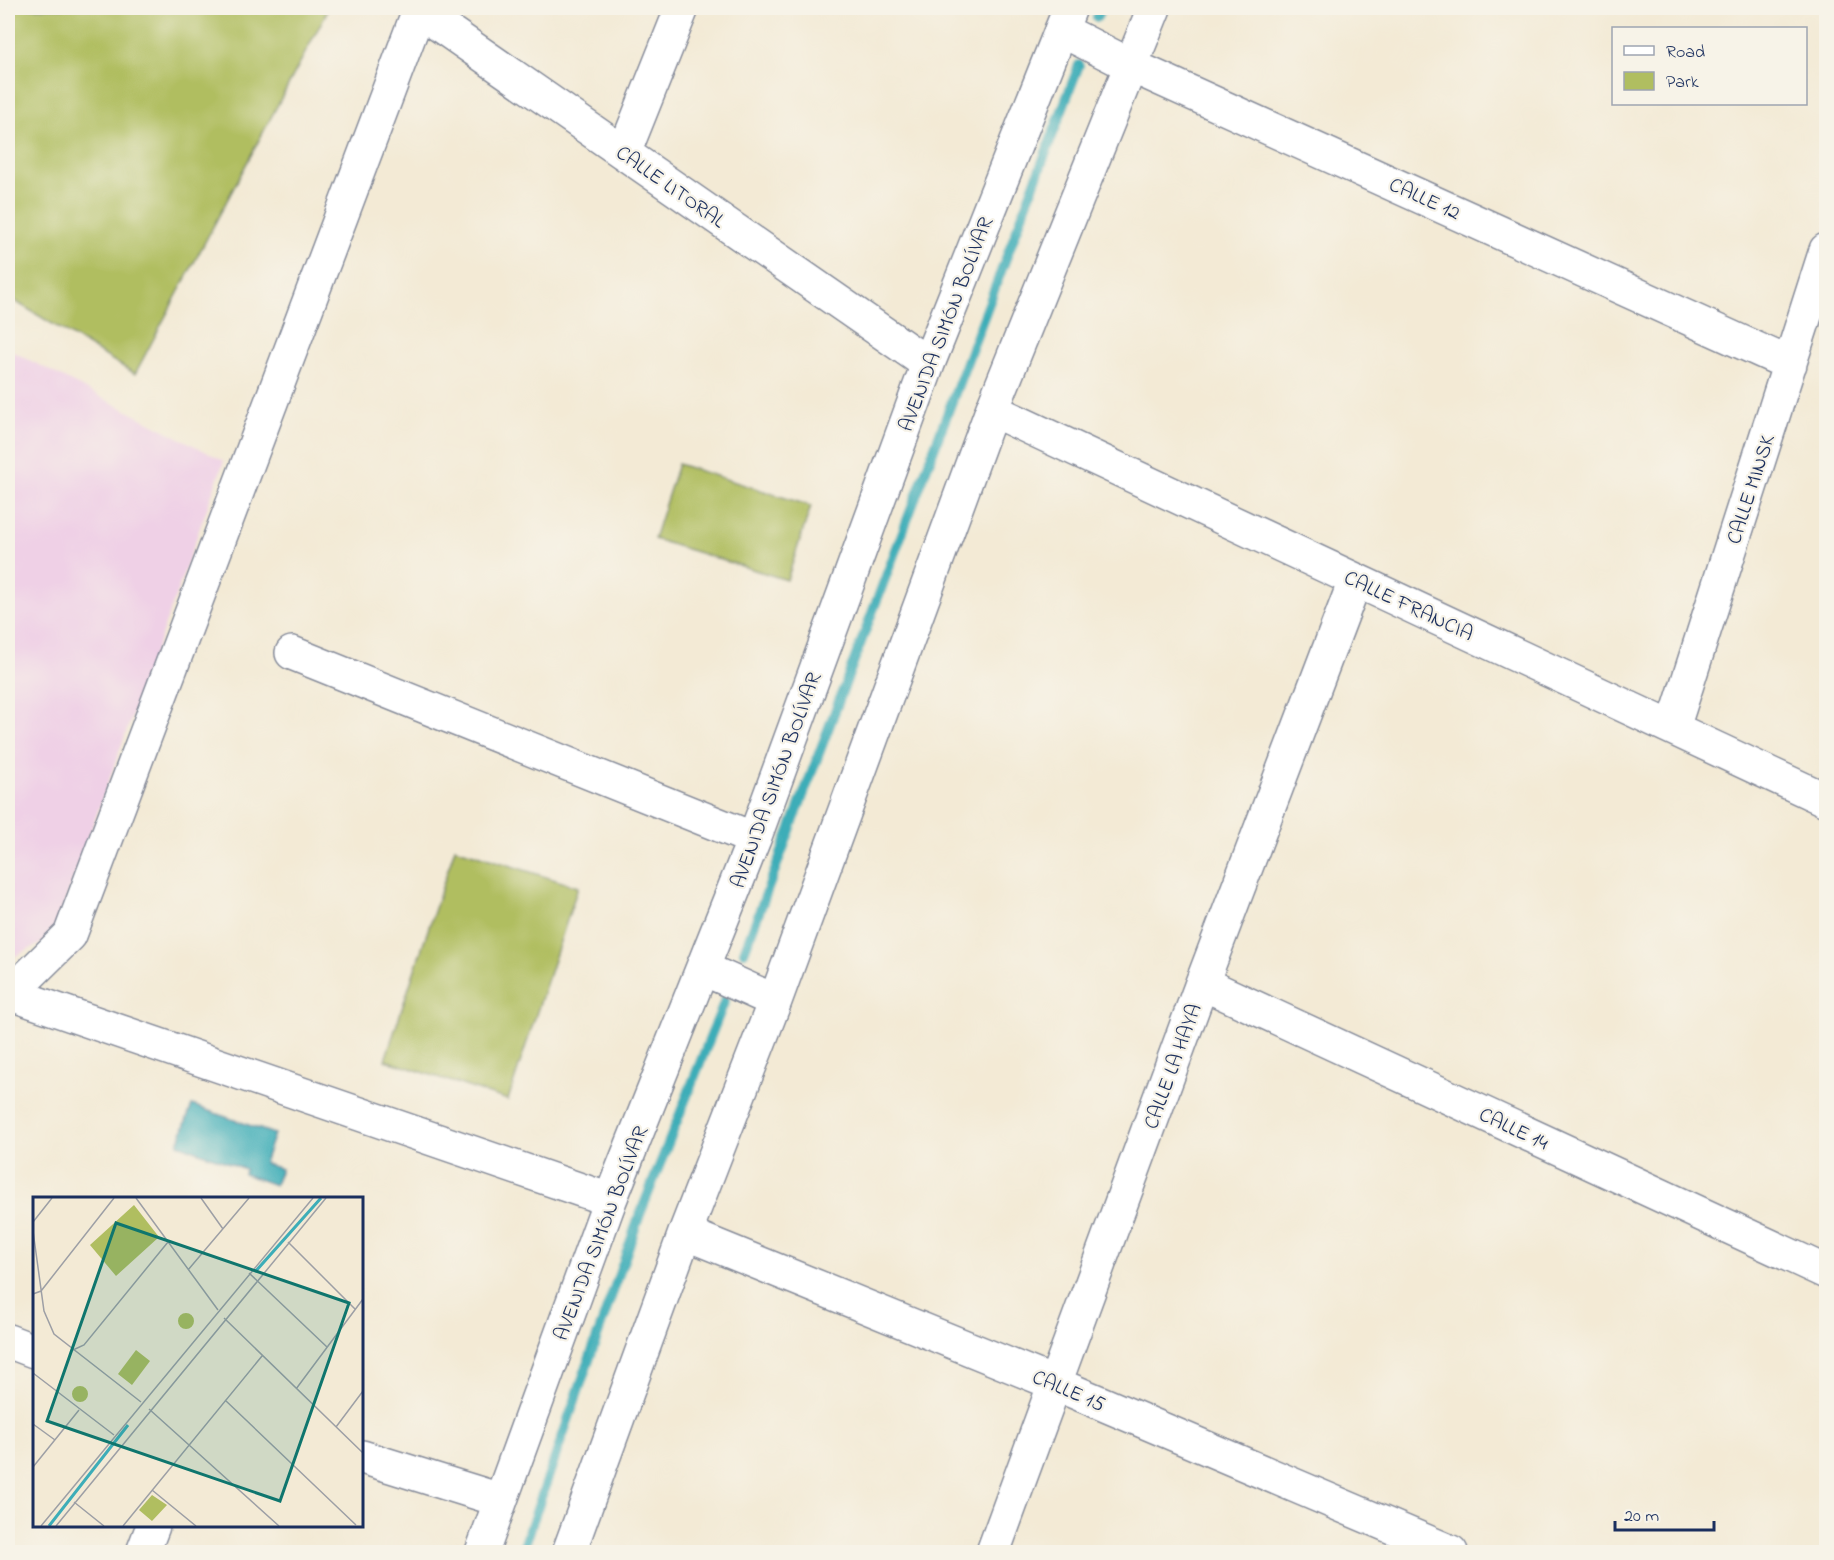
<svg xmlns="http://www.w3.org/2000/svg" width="1834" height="1560" viewBox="0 0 1834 1560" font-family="'Indie Flower',sans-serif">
	<rect width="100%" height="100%" fill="#f7f3e8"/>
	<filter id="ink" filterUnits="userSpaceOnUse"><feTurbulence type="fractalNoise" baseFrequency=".0167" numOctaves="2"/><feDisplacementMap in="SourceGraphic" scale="12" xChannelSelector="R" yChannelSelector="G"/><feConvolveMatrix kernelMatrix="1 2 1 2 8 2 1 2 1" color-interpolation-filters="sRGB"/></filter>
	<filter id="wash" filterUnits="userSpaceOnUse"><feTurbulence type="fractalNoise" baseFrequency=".008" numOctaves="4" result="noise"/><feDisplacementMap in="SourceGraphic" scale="24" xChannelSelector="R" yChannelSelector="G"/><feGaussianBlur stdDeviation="1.35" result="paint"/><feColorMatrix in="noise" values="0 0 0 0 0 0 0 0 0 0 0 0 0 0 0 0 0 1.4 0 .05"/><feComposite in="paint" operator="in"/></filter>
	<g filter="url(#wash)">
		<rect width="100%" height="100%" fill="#f3ead5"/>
		<!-- built -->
		<path fill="#efd0e6" d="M8,349L224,461L52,938L9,959Z"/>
		<!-- green -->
		<path fill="#b0be60" stroke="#66765f" stroke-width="1.5" d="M8,8H329L135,374L8,297Z
			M678,464L811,506L787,580L654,539Z
			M455,848L578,887L508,1100L385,1060Z"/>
		<!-- water -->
		<path fill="#3dadb8" stroke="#2c6e8b" stroke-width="1.5" d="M192,1105L274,1134L264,1163L281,1169L275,1185L244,1174L245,1169L178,1144Z"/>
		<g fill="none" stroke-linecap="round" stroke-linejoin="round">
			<!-- stream -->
			<path stroke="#3dadb8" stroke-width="10" d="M1097,17L1101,8
				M744,952L1079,65
				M522,1552L639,1217L725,1000"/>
		</g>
	</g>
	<g filter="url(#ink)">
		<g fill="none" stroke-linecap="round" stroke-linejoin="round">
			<!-- minor casing -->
			<g stroke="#878c9a" stroke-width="36">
				<path id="minor" d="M415,8L928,364
					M1061,30L1132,66L1790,364
					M624,153L682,8
					M992,410L1826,800
					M292,653L754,839
					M1673,728L1826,250
					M704,969L775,1001
					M1202,983L1826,1272
					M8,993L610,1200
					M10,994L70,935L419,10
					M685,1233L1056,1384L1451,1552
					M8,1341L34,1351
					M362,1457L500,1500
					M143,1552L153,1526
					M482,1552L610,1200L754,839L928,364L1070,8
					M569,1552L685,1233L775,1001L992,410L1154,8
					M993,1552L1202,983L1355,581"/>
			</g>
			<!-- minor -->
			<use href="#minor" stroke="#fff" stroke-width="33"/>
		</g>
	</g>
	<g text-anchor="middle" stroke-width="4.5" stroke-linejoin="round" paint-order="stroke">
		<!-- street labels -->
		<g font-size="21" fill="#1b2f5e" stroke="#f7f3e8">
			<text transform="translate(671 186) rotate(35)" y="7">CALLE LITORAL</text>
			<text transform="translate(1425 198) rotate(24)" y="7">CALLE 12</text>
			<text transform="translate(945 324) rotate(-69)" y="7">AVENIDA SIMÓN BOLÍVAR</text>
			<text transform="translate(1750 489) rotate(-72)" y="7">CALLE MINSK</text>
			<text transform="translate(1409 605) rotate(25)" y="7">CALLE FRANCIA</text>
			<text transform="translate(775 780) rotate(-70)" y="7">AVENIDA SIMÓN BOLÍVAR</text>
			<text transform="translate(1172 1066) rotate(-70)" y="7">CALLE LA HAYA</text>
			<text transform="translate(1514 1128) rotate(25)" y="7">CALLE 14</text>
			<text transform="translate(600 1233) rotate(-69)" y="7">AVENIDA SIMÓN BOLÍVAR</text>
			<text transform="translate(1069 1390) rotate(23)" y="7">CALLE 15</text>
		</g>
	</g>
	<!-- overview -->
	<g transform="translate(33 1197)">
		<rect width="330" height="330" fill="#f3ead5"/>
		<path d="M101,8L126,40L83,79L57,48ZM145 124a8 8 0 1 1 16 0a8 8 0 1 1-16 0ZM103,153L117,164L99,188L85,177ZM39 197a8 8 0 1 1 16 0a8 8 0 1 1-16 0ZM119,298L134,308L119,324L106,313Z" fill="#b0be60"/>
		<path fill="none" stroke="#3dadb8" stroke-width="3" d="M222,75L288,1M16,329L95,228"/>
		<path fill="none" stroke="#9d9fa5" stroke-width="1.5" d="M103,1L185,113M168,1L190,32M0,25L19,1M0,34L11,114L21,137L108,205M255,45L322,112M155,73L216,1M216,76L294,150M0,97L8,94L81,1M191,121L330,256M40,153L51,148L135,45M0,176L81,238M263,192L330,102M192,203L323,328M116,212L246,329M0,227L22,243M303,230L330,194M0,270L46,213M119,293L163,329M41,305L71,329M8,329L280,1M23,329L293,1M90,329L229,159"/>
		<path fill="#0f766e" fill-opacity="0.15" stroke="#0f766e" stroke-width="3" d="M83,26L316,106L247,304L14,224Z"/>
		<rect width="330" height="330" fill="none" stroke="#1b2f5e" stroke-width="3"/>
	</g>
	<!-- margin -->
	<rect width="1834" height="1560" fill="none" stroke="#f7f3e8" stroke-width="30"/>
	<!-- legend -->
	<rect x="1612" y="27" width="195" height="78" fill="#f7f3e8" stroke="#9fa5b1" stroke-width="1.5"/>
	<rect x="1624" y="46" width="30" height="9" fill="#ffffff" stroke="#9fa5b1" stroke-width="1.5"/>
	<text x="1666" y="57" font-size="18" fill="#1b2f5e">Road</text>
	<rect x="1624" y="72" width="30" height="18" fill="#b0be60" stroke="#9fa5b1" stroke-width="1.5"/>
	<text x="1666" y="87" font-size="18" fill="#1b2f5e">Park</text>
	<!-- scale -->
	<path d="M1615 1521v9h99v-9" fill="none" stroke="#1b2f5e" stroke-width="3"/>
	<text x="1624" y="1521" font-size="18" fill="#1b2f5e" stroke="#f7f3e8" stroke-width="4.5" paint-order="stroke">20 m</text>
</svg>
